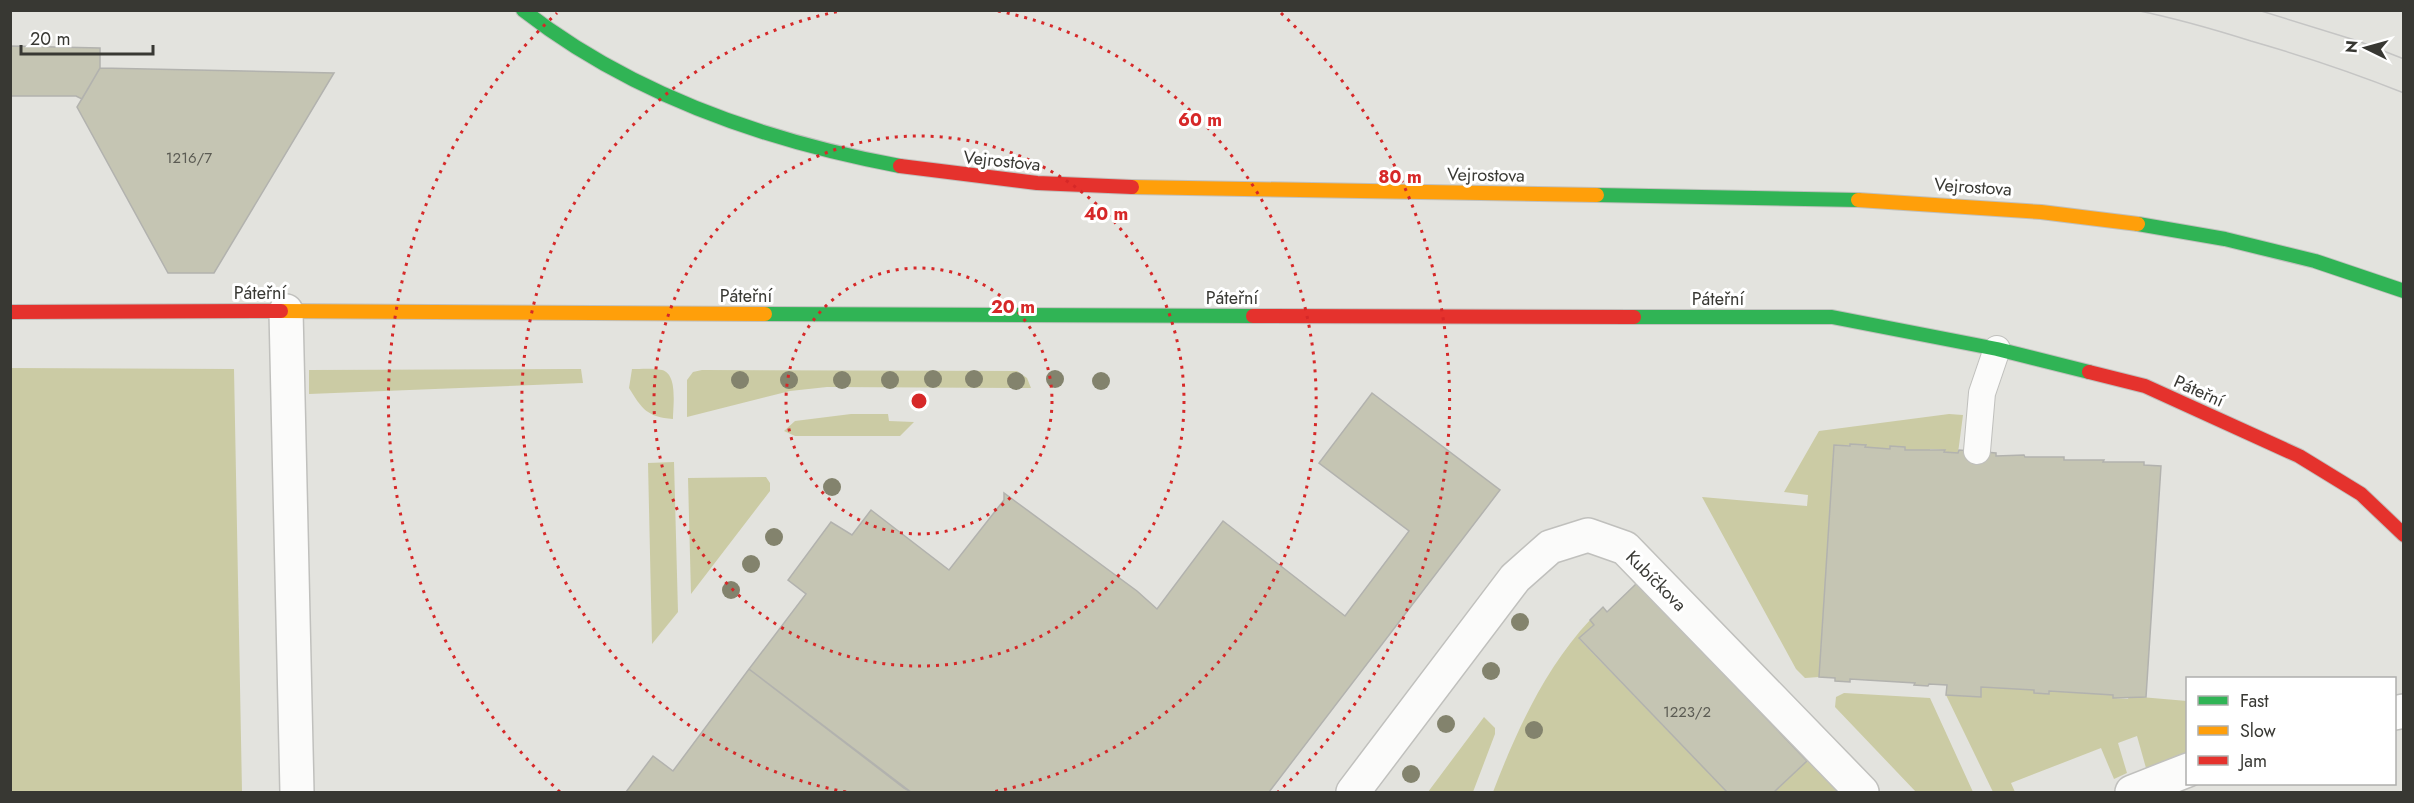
<svg xmlns="http://www.w3.org/2000/svg" width="2414" height="803" viewBox="0 0 2414 803" font-family="Jost,sans-serif">
	<rect width="100%" height="100%" fill="#e3e3de"/>
	<!-- green -->
	<path fill="#cbcba4" d="M11,368L234,369L242,792H11Z
		M581,369L583,383L309,394V370Z
		M632,369C641,369 653,368 662,370C678,374 673,406 673,419C647,417 642,409 629,388Z
		M702,370L1017,371L1027,378L1031,388L827,387L790,391L687,417V380L693,372Z
		M851,414H888L889,421L914,422L900,436H795L784,431L795,421Z
		M1949,414L1963,415L1958,453L1944,452V450L1930,449V451L1905,450L1890,446V449L1865,447V445H1834L1819,677L1805,678L1796,669L1702,497L1807,506L1808,495L1784,492L1819,431Z
		M674,462L678,612L652,644L648,463Z
		M766,477L770,483V491L691,594L688,478Z
		M1621,567L1842,792H1774L1807,760Z
		M1590,620L1594,625L1579,639L1727,792H1493C1516,732 1545,668 1590,620Z
		M1981,687L2034,690V693L2049,694V691L2113,695L2114,698L2128,699L2129,696L2187,701V755L2146,768L2137,736L2118,743L2127,773L2114,779L2101,748L2011,783L2015,792H1993L1946,695L1980,697Z
		M1844,693L1930,698L1973,792H1916L1835,707L1836,697Z
		M1484,717L1495,728V734L1473,792H1428Z"/>
	<!-- building -->
	<path fill="#c5c5b3" stroke="#b2b2ae" stroke-width="1.5" d="M10,46L100,48V68L82,99L76,96H10Z
		M100,68L334,73L214,273H168L77,107Z
		M1372,393L1500,490L1269,792H911L749,669L806,594L788,580L831,522L852,535L871,510L949,570L1004,500V493L1137,591L1157,609L1223,521L1345,616L1409,531L1319,463Z
		M1850,444L1866,445L1865,447L1890,449V446L1905,447V450H1945L1944,452L1958,453L1959,450L1996,453V456L2024,455L2025,457H2064V460H2104L2103,462H2144V465L2161,466L2146,697L2113,698V695L2049,691V694L2034,693V690L1981,687V697L1946,695L1947,685L1929,684L1928,686L1914,685L1915,683L1850,679V682L1835,681V678L1819,677L1834,445L1850,446Z
		M1637,583L1807,761L1774,792H1727L1579,638L1594,625L1590,620L1603,607L1607,612Z
		M749,669L904,788L911,792H626L653,756L673,771Z"/>
	<g fill="none" stroke-linecap="round" stroke-linejoin="round">
		<!-- lane casing -->
		<g stroke="#c0c0bd" stroke-width="28">
			<path id="lane" d="M1977,451L1982,393L1997,349"/>
		</g>
		<!-- street casing -->
		<g stroke="#c0c0bd" stroke-width="36">
			<path id="street" d="M286,311L297,792
				M2394,713L2404,711
				M1353,792L1515,578L1550,547L1588,535L1625,548L1862,792
				M2132,792L2188,770"/>
		</g>
		<!-- fast casing -->
		<g stroke="#c0c0bd" stroke-width="16">
			<path id="fast" d="M523,10C632,95 766,141 900,166
				M1597,195L1858,200
				M2138,224L2225,239L2315,261L2404,291
				M765,314L1253,316
				M1634,317H1832L1997,349L2089,372"/>
		</g>
		<!-- slow casing -->
		<g stroke="#c0c0bd" stroke-width="16">
			<path id="slow" d="M1132,187L1597,195
				M1858,200L2041,212L2138,224
				M281,311L765,314"/>
		</g>
		<!-- jam casing -->
		<g stroke="#c0c0bd" stroke-width="16">
			<path id="jam" d="M900,166L1037,183L1132,187
				M10,312L281,311
				M1253,316L1634,317
				M2089,372L2145,386L2299,456L2361,494L2404,535"/>
		</g>
		<!-- lane -->
		<use href="#lane" stroke="#fbfbfa" stroke-width="26"/>
		<!-- street -->
		<use href="#street" stroke="#fbfbfa" stroke-width="33"/>
		<!-- fast -->
		<use href="#fast" stroke="#30b455" stroke-width="14"/>
		<!-- slow -->
		<use href="#slow" stroke="#ff9f0a" stroke-width="14"/>
		<!-- jam -->
		<use href="#jam" stroke="#e5322d" stroke-width="14"/>
		<!-- tram -->
		<path stroke="#c5c5c4" stroke-width="1.5" d="M2135,10C2174,18 2213,29 2251,41C2303,56 2354,73 2404,93
			M2258,10L2358,41L2404,59"/>
	</g>
	<!-- trees -->
	<g fill="#83836d">
		<circle cx="933" cy="379" r="9"/>
		<circle cx="974" cy="379" r="9"/>
		<circle cx="1055" cy="379" r="9"/>
		<circle cx="740" cy="380" r="9"/>
		<circle cx="789" cy="380" r="9"/>
		<circle cx="842" cy="380" r="9"/>
		<circle cx="890" cy="380" r="9"/>
		<circle cx="1016" cy="381" r="9"/>
		<circle cx="1101" cy="381" r="9"/>
		<circle cx="832" cy="487" r="9"/>
		<circle cx="774" cy="537" r="9"/>
		<circle cx="751" cy="564" r="9"/>
		<circle cx="731" cy="590" r="9"/>
		<circle cx="1520" cy="622" r="9"/>
		<circle cx="1491" cy="671" r="9"/>
		<circle cx="1446" cy="724" r="9"/>
		<circle cx="1534" cy="730" r="9"/>
		<circle cx="1411" cy="774" r="9"/>
	</g>
	<!-- distance rings -->
	<g fill="none" stroke="#d62828" stroke-width="3" stroke-dasharray="3 6">
		<circle cx="919" cy="401" r="133"/>
		<circle cx="919" cy="401" r="265"/>
		<path d="M846 792A398 398 0 0 1 840 11M998 11A398 398 0 0 1 992 792"/>
		<path d="M560 792A531 531 0 0 1 557 13M1281 13A531 531 0 0 1 1278 792"/>
	</g>
	<g text-anchor="middle" stroke-width="6" stroke-linejoin="round" paint-order="stroke">
		<!-- number labels -->
		<g font-size="15" fill="#5b5b53">
			<text x="189" y="163">1216/7</text>
			<text x="1687" y="717">1223/2</text>
		</g>
		<!-- street labels -->
		<g font-size="18" fill="#383833" stroke="#fff">
			<text transform="translate(1002 161) rotate(6)" y="6">Vejrostova</text>
			<text transform="translate(1486 175) rotate(1)" y="6">Vejrostova</text>
			<text transform="translate(1973 187) rotate(4)" y="6">Vejrostova</text>
			<text x="260" y="299">Páteřní</text>
			<text x="746" y="302">Páteřní</text>
			<text x="1232" y="304">Páteřní</text>
			<text x="1718" y="305">Páteřní</text>
			<text transform="translate(2199 391) rotate(24)" y="6">Páteřní</text>
			<text transform="translate(1656 581) rotate(45)" y="6">Kubíčkova</text>
		</g>
	</g>
	<circle cx="919" cy="401" r="9" fill="#d62828" stroke="#fff" stroke-width="3"/>
	<g font-size="18" text-anchor="middle" font-weight="bold" fill="#d62828" stroke="#fff" stroke-width="6" stroke-linejoin="round" paint-order="stroke">
		<text x="1200" y="126">60 m</text>
		<text x="1400" y="183">80 m</text>
		<text x="1106" y="220">40 m</text>
		<text x="1013" y="313">20 m</text>
	</g>
	<!-- border -->
	<rect width="2414" height="803" fill="none" stroke="#383833" stroke-width="24"/>
	<!-- legend -->
	<rect x="2186" y="677" width="210" height="108" fill="#ffffff" stroke="#afafad" stroke-width="1.5"/>
	<rect x="2198" y="696" width="30" height="9" fill="#30b455" stroke="#afafad" stroke-width="1.5"/>
	<text x="2240" y="707" font-size="18" fill="#383833">Fast</text>
	<rect x="2198" y="726" width="30" height="9" fill="#ff9f0a" stroke="#afafad" stroke-width="1.5"/>
	<text x="2240" y="737" font-size="18" fill="#383833">Slow</text>
	<rect x="2198" y="756" width="30" height="9" fill="#e5322d" stroke="#afafad" stroke-width="1.5"/>
	<text x="2240" y="767" font-size="18" fill="#383833">Jam</text>
	<!-- north arrow -->
	<g transform="translate(2366 48) rotate(275)" stroke="#ffffff" stroke-width="4.5" paint-order="stroke">
	<path d="M0-4.5L10 22L0 15L-10 22Z" fill="#383833"/>
	<text y="-9" font-size="16" font-weight="bold" text-anchor="middle" fill="#383833">N</text>
	</g>
	<!-- scale -->
	<path d="M21 45v9h132v-9" fill="none" stroke="#383833" stroke-width="3"/>
	<text x="30" y="45" font-size="18" fill="#383833" stroke="#ffffff" stroke-width="4.5" paint-order="stroke">20 m</text>
</svg>
